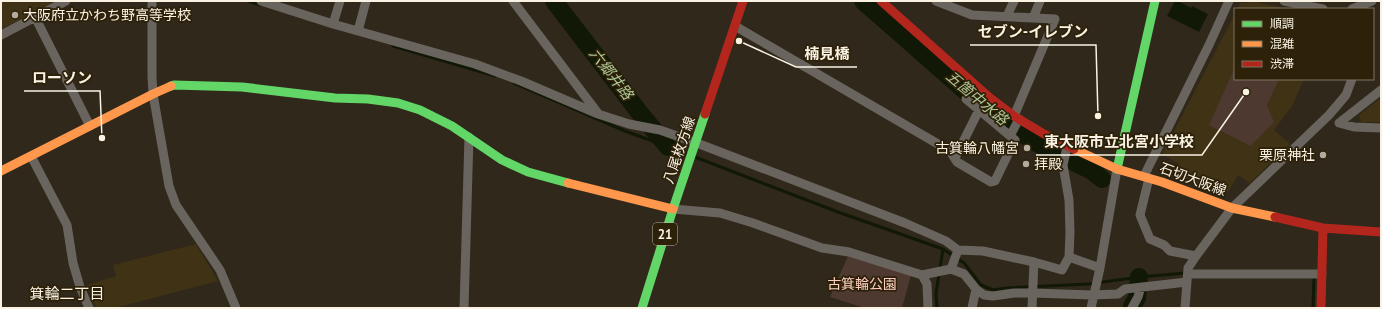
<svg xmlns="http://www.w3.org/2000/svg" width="1382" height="309" viewBox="0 0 1382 309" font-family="'PT Sans','Noto Sans JP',sans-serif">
	<rect width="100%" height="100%" fill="#2f281b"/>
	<!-- built -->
	<path fill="#403215" d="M1,1H56L1,29Z
		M1256,2L1288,9H1238L1240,3Z
		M1235,14V79H1304L1292,106L1274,130L1290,144L1250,183L1238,175L1227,193L1173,175L1179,164L1162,154Z
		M1381,98V122H1361L1359,115Z
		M196,244L218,281L115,308H96L87,285L116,276L113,265Z"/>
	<!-- green -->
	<path fill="#4e3931" d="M1235,67V79H1279L1267,105L1274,122L1251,146L1209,125Z
		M848,256L911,275L902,308H865L830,297Z"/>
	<!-- water -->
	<path fill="#111906" d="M1175,1H1178L1191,8L1192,6L1208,14L1199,32L1167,16Z"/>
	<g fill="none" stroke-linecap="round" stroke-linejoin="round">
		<!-- stream -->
		<path stroke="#111906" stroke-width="3" d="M248,1L260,5
			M393,46L495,76
			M514,83L625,131L688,154
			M695,157L838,212L943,249L964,263L981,285L993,290L1006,288L1089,284L1139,277L1186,273
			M937,308L936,293L943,249
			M1313,308L1314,276"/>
		<!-- river -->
		<path stroke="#111906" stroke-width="18" d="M554,1L639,112L668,147
			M863,1L979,103L1004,121L1033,141L1063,157L1092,171L1102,179
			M1132,306L1137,298L1139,277"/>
		<!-- street -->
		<path stroke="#6a645e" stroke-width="9" d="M152,1V77L153,94L169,186L176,205L220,270L236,308
			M261,1L333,24L475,64L521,81L598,114L629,124L660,130L702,145L905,223L946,241L958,250L983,251L1034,262L1062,270L1069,257L1070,232L1069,200L1063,165L1067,147
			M513,1L597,112
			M936,1L972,15L1055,19L1014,116
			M1284,1L1323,9
			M1352,9L1372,1
			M1007,16L1014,1
			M35,17L90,126
			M1033,18L1040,1
			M333,24L340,1
			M735,26L950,151L957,162L991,182L995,181L1015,140L966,99
			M358,31L366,1
			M1,35L66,1
			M1381,90L1339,123L1354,127L1381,128
			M1010,136L1019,119
			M31,156L67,225L73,263L80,287L89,308
			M955,158L979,110
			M1144,176L1209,45L1229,1
			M1149,178L1140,215L1150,239L1164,245L1170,251L1196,256
			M673,209L720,213L753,223L822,248L849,252L922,275L951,269L964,274L976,289L984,295L993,296L1014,293H1032L1093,295L1118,294L1125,289L1187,282
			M1069,257L1100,268
			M951,269L958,250
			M1188,274H1322
			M922,275L927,284L928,308
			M464,308L469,137
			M972,308L976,289
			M1032,308L1034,262
			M1091,308L1100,268L1117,169
			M1132,308L1138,297L1141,287
			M1185,308L1188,268L1196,256L1232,208L1329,115L1346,95L1352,79"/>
		<!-- fast -->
		<path stroke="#63d668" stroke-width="9" d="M171,86L174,85L242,87L335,98L368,99L398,103L420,110L452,126L502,160L528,172L568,183
			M1117,169L1155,1
			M642,308L673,209L705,114"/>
		<!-- slow -->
		<path stroke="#ff974d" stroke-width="9" d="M1074,149L1117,169L1162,182L1232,208L1275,217
			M1,171L153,94L171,86
			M568,183L673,209"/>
		<!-- jam -->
		<path stroke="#b3261e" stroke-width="9" d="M881,1L989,97L1014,116L1044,134L1074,149
			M705,114L743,1
			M1275,217L1323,228L1381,232
			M1321,308L1323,228"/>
	</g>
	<!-- markers -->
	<g fill="#b3ac9e" stroke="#2d2109" stroke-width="1.5">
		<circle cx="15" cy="15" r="4"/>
		<circle cx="1027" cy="148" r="4"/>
		<circle cx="1323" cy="155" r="4"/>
		<circle cx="1026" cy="164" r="4"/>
	</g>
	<g text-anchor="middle" stroke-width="3.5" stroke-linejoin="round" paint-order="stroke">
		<!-- shield labels -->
		<rect fill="#2d2109" stroke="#bcb4a2" stroke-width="1" x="653" y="223" width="24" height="22" rx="3"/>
		<g font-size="13" font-weight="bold" fill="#faf3e4">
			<text x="665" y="239">21</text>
		</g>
		<!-- poi labels -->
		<g font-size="14" fill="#faf3e4" stroke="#2d2109" text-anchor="start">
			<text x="23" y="20">大阪府立かわち野高等学校</text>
			<text x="1019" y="153" text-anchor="end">古箕輪八幡宮</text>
			<text x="1315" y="160" text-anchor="end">栗原神社</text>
			<text x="1034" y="169">拝殿</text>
		</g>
		<!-- street labels -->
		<g font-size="14" fill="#faf3e4" stroke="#2d2109">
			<text transform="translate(679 150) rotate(-71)" y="5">八尾枚方線</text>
			<text transform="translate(1193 179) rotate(20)" y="5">石切大阪線</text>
		</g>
		<!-- park labels -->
		<g font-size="14" fill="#fdcec1" stroke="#2d2109">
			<text x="862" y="289">古箕輪公園</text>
		</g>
		<!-- water labels -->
		<g font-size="15" font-style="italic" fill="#aec899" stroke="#2d2109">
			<text transform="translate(611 74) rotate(52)" y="5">六郷井路</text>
			<text transform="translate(977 98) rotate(40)" y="5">五箇中水路</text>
		</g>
		<!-- neighbourhood labels -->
		<g font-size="15" fill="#faf3e4" stroke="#2d2109">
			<text x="67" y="299">箕輪二丁目</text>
		</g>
	</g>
	<!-- callouts -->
	<path fill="none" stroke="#faf3e4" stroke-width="1.5" d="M1098 116L1096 45H970M739 41L796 67H857M102 138L100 91H24M1246 92L1202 155H1036"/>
	<g fill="#faf3e4" stroke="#2d2109" stroke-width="1.5">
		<circle cx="1098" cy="116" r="4"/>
		<circle cx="739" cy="41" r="4"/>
		<circle cx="102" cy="138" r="4"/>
		<circle cx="1246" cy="92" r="4"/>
	</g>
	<g font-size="15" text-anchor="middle" font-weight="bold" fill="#faf3e4" stroke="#2d2109" stroke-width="3.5" stroke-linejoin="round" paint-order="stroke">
		<text x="1033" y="37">セブン-イレブン</text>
		<text x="827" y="59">楠見橋</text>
		<text x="62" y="83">ローソン</text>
		<text x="1119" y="147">東大阪市立北宮小学校</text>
	</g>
	<!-- border -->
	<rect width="1382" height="309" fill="none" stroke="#faf3e4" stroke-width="4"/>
	<!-- legend -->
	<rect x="1234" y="8" width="140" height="72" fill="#2d2109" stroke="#7f7561"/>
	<rect x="1242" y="21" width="20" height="6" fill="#63d668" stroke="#7f7561"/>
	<text x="1270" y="28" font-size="12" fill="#faf3e4">順調</text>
	<rect x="1242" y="41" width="20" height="6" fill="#ff974d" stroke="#7f7561"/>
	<text x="1270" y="48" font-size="12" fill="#faf3e4">混雑</text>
	<rect x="1242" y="61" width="20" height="6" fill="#b3261e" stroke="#7f7561"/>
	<text x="1270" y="68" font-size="12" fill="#faf3e4">渋滞</text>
</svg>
